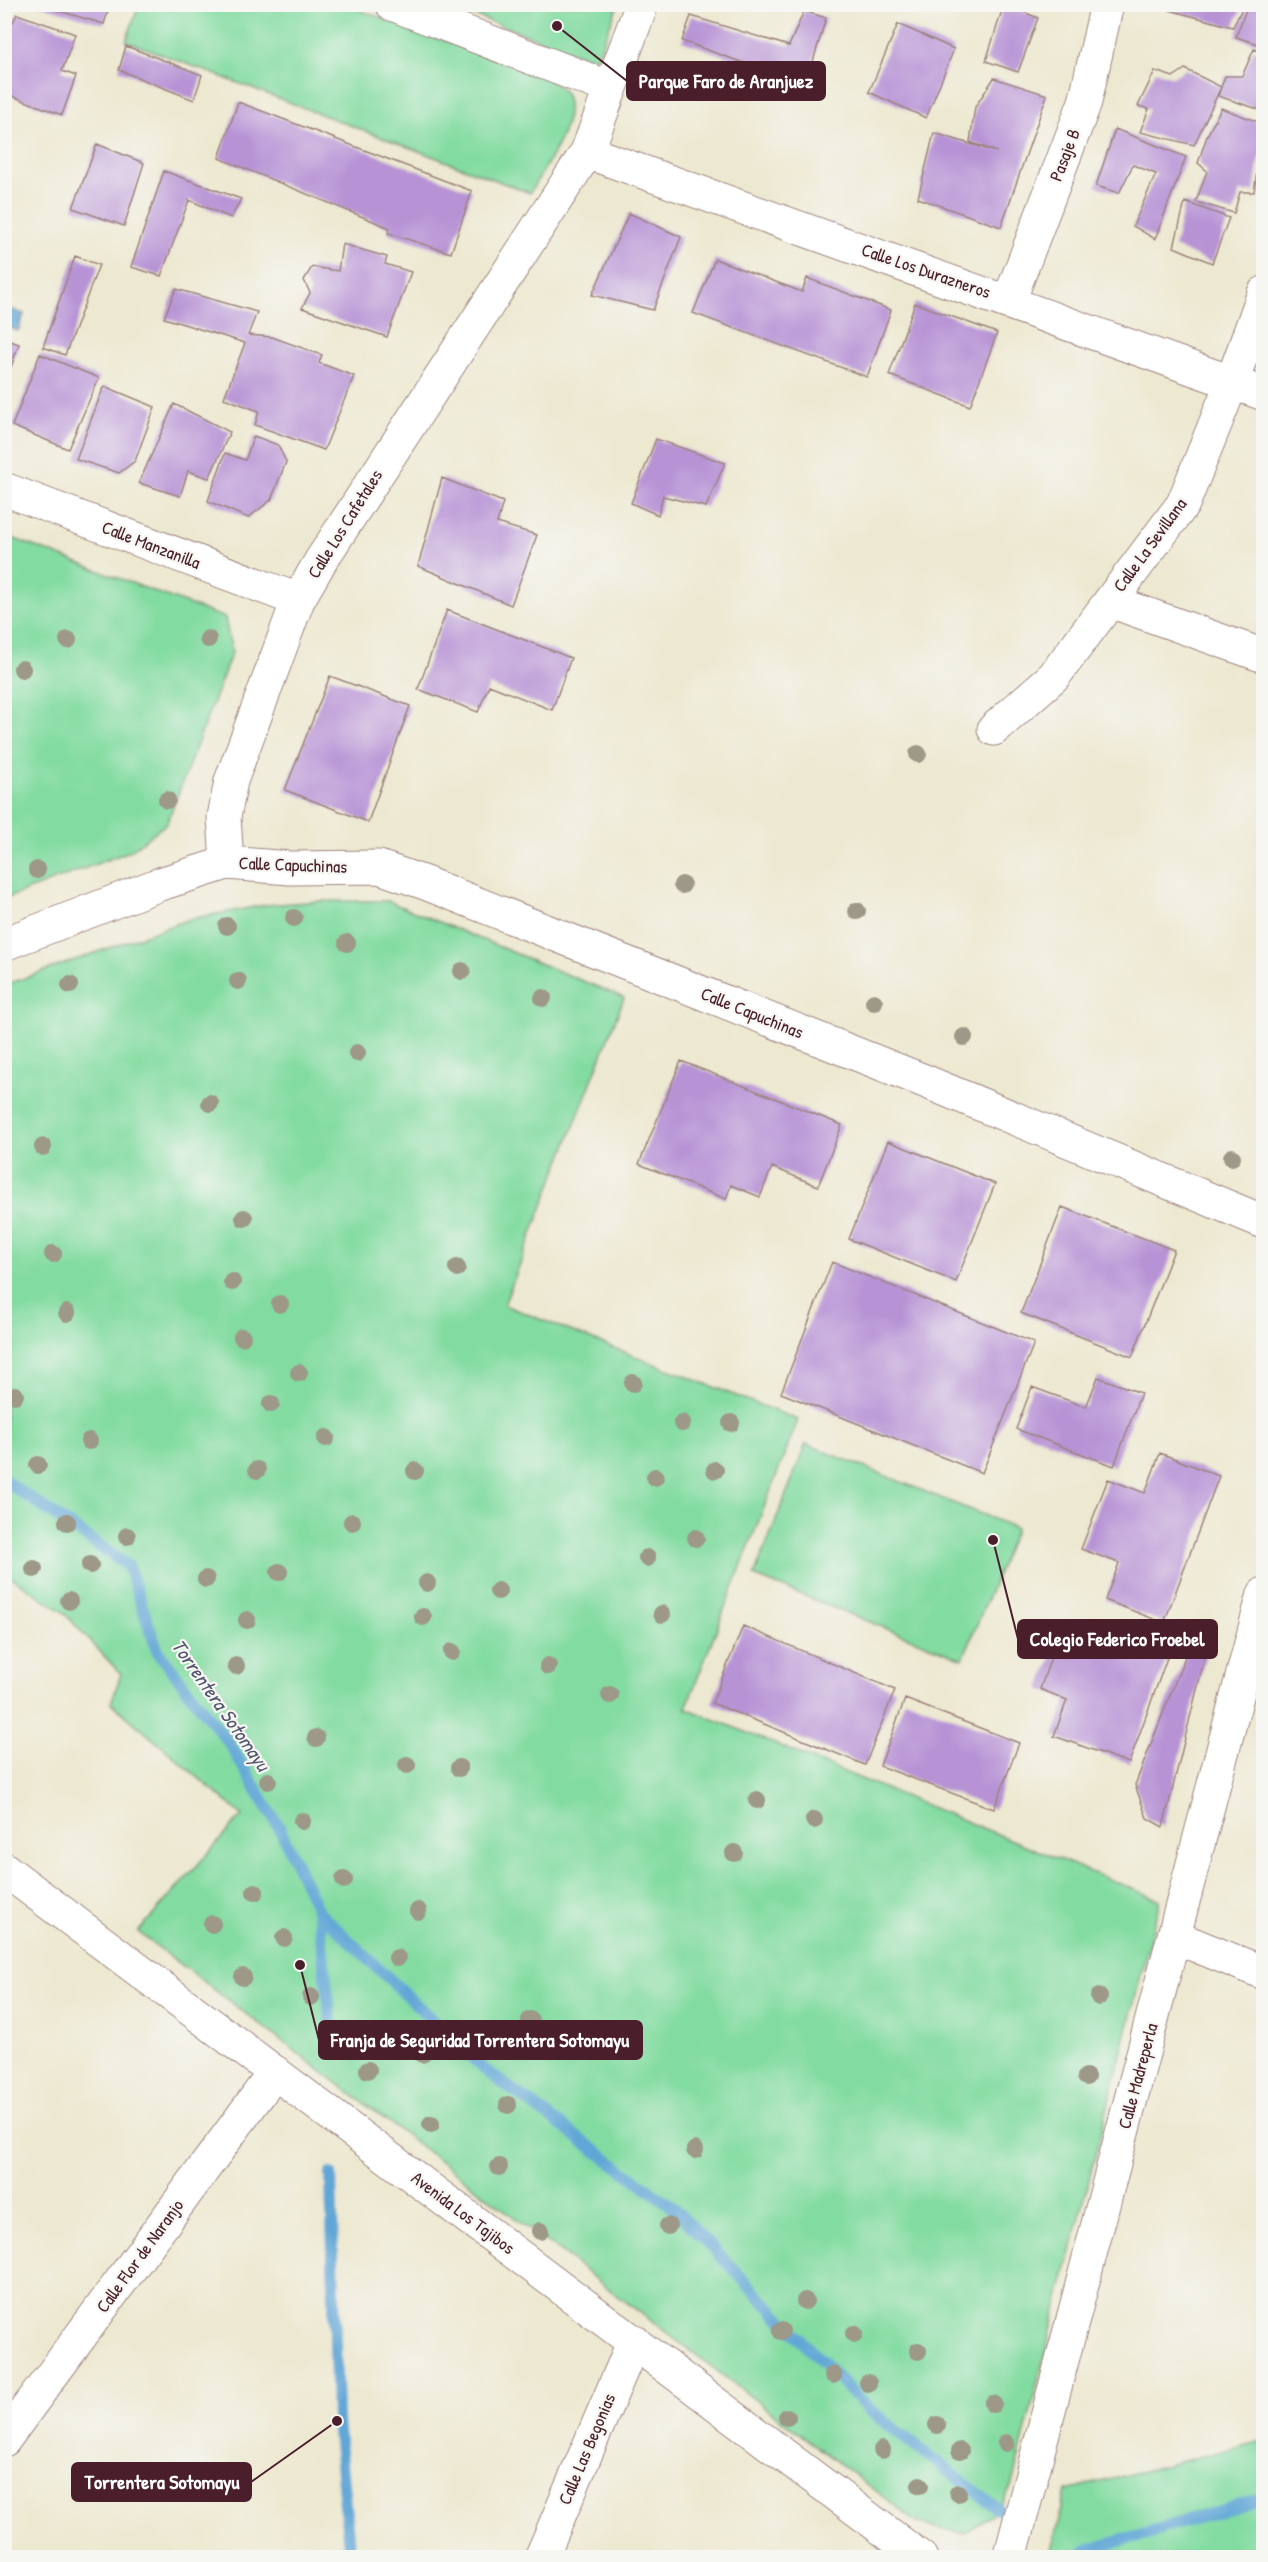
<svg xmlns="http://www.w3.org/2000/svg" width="1268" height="2562" viewBox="0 0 1268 2562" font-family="'Patrick Hand',sans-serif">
	<rect width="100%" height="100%" fill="#f6f6f2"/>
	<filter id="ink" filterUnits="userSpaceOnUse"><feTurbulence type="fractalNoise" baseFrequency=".0167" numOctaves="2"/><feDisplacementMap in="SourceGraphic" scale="12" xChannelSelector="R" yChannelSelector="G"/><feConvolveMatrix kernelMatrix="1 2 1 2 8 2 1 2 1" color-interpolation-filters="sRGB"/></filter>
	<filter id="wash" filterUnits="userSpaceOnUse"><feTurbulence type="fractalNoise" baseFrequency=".008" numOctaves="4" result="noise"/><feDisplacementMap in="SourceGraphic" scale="24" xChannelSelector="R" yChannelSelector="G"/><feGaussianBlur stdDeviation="1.35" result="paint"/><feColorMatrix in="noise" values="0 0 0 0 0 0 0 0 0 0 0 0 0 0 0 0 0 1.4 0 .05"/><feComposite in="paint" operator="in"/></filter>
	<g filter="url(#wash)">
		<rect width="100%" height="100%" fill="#ede8d0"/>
		<!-- green -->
		<path fill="#82dba0" stroke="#667d66" stroke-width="1.5" d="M139,5H346L546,78C551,82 560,86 564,92C581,118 543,169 530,193L126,41Z
			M446,5H618L597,58L581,55Z
			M4,535L225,618L232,652L167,823L130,851L5,899Z
			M323,901H388L624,998L504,1305L798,1420L686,1708L1160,1900L1011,2488L998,2509L964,2534L919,2524L138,1932L242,1815L111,1703L121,1674L63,1612L5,1573V985L190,919L265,905Z
			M806,1444L1016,1528L963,1659L754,1576Z
			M1263,2441V2557H1049L1067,2490Z"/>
		<!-- water -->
		<path fill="#61a6d6" stroke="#566280" stroke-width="1.5" d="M5,307L24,314L18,331L5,326Z"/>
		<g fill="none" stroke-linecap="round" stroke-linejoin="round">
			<!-- stream -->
			<path stroke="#61a6d6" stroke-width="12" d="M4,1480L128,1566L158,1652L229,1743L279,1827L318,1911L333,2041
				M318,1911L485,2070L673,2207L869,2410L998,2509
				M331,2174L337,2421L350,2558
				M1086,2551L1264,2498"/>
		</g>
		<g id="blocks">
			<!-- building -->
			<path fill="#b793d5" d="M35,4H110L104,24Z
				M1004,4L1038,18L1018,72L986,61Z
				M1171,4H1244L1233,27L1169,10Z
				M1248,4H1264V46L1236,37Z
				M804,11L826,18L806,85L682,41L691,16L789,46Z
				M17,14L75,34L62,71L76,76L62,115L4,93V19L13,22Z
				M898,24L954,49L926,118L869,92Z
				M126,46L202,75L194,100L119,70Z
				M1254,49L1264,53V111L1218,96L1225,76H1242Z
				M1185,69L1221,87L1194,145L1140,132L1149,109L1138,106L1155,71L1173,77Z
				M994,78L1047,95L1001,227L918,198L934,133L997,152L970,142L975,107Z
				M238,102L472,191L451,253L388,233L390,228L219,158Z
				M1221,108L1264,124V147L1259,158L1254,192H1240L1234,213L1196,202L1207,171L1198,163L1207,136Z
				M1115,129L1186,157L1155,239L1133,226L1156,174L1133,165L1119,193L1096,186Z
				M97,144L144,163L124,226L73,208Z
				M164,171L241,199L231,218L189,200L161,276L131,267Z
				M1185,202L1229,218L1212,263L1174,247Z
				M629,213L681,237L653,310L592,295Z
				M342,244L387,257L385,264L411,272L387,337L302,308L310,293L304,280L312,267L338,271Z
				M75,256L99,265L65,355L43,347Z
				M715,259L802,292L807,278L891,310L867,377L693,313Z
				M176,289L257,312L248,335L272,337L322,355L319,363L354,376L324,450L255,425L259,411L224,398L245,343L164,318Z
				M915,303L997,333L970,406L889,375Z
				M4,339L19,344L5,384H4Z
				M40,354L99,378L68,449L12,426Z
				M104,386L155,407L135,461L119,473L76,459Z
				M174,404L230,432L209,478L188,471L180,496L139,483Z
				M254,436L278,445L286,462L271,500L248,518L208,501L225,453L245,460Z
				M656,439L725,463L706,507L663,496L658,515L631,503Z
				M442,478L503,502L497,523L537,535L511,605L418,566Z
				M447,610L571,658L552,710L489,685L478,712L418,689Z
				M330,676L410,706L368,822L285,790Z
				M681,1061L842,1125L818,1186L772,1167L760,1197L731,1185L726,1199L639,1164Z
				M888,1141L995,1184L956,1282L849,1239Z
				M1062,1207L1174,1250L1132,1357L1021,1313Z
				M832,1262L1034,1343L982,1473L781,1393Z
				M1098,1377L1141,1393L1114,1466L1016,1429L1032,1387L1086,1407Z
				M1160,1453L1219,1476L1164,1623L1105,1600L1119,1563L1081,1549L1108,1479L1145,1493Z
				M1064,1620L1167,1658L1129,1763L1054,1736L1067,1700L1040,1689Z
				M743,1626L895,1690L865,1765L712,1703Z
				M1188,1649L1206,1653L1163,1827L1147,1818L1135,1785Z
				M905,1699L1019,1743L994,1809L880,1766Z"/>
		</g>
	</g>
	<g filter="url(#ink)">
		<use href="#blocks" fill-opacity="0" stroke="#9c847e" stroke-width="1.5"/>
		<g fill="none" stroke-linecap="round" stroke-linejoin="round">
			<!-- minor casing -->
			<g stroke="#9c847e" stroke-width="35">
				<path id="minor" d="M392,4L610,88
					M587,152L1264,394
					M1009,301L1085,102L1107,4
					M4,489L298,600
					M1110,601L1264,656
					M994,729L1054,676L1183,504L1232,382L1264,293
					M227,863L290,868L379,867L425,883L922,1080L1264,1222
					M4,1869L921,2558
					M1175,1937L1264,1973
					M4,2440L275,2072
					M541,2558L634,2341
					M1010,2558L1264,1594"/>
			</g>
			<!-- major casing -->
			<g stroke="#9c847e" stroke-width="35">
				<path id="major" d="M4,944L160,884L227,863L224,817L231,781L298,600L320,562L587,152L642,4"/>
			</g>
			<!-- minor -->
			<use href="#minor" stroke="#fff" stroke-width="33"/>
			<!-- major -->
			<use href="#major" stroke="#fff" stroke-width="33"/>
		</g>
		<!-- trees -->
		<g fill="#9d9888">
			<circle cx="208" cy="639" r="9"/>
			<circle cx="68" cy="640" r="9"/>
			<circle cx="22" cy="669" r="9"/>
			<circle cx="918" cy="754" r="9"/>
			<circle cx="167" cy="800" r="9"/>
			<circle cx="37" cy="870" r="9"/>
			<circle cx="682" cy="885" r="9"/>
			<circle cx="857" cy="911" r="9"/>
			<circle cx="294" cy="918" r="9"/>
			<circle cx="227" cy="926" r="9"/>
			<circle cx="347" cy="943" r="9"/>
			<circle cx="462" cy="971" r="9"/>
			<circle cx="238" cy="981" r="9"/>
			<circle cx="70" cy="985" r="9"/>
			<circle cx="543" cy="998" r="9"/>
			<circle cx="874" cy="1002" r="9"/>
			<circle cx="964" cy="1037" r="9"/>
			<circle cx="357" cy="1053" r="9"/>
			<circle cx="210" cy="1103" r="9"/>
			<circle cx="43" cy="1147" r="9"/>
			<circle cx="1232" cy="1157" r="9"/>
			<circle cx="244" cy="1218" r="9"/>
			<circle cx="53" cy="1254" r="9"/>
			<circle cx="457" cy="1268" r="9"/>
			<circle cx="232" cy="1282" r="9"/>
			<circle cx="280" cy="1304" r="9"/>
			<circle cx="67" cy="1313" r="9"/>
			<circle cx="242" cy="1337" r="9"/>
			<circle cx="299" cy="1373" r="9"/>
			<circle cx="633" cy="1383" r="9"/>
			<circle cx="15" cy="1395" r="9"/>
			<circle cx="271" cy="1404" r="9"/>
			<circle cx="682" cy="1423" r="9"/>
			<circle cx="731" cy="1423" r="9"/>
			<circle cx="326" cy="1438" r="9"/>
			<circle cx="89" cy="1441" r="9"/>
			<circle cx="38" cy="1465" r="9"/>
			<circle cx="257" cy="1470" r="9"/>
			<circle cx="715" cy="1470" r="9"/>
			<circle cx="415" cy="1471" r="9"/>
			<circle cx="655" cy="1477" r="9"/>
			<circle cx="67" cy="1522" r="9"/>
			<circle cx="352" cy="1522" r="9"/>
			<circle cx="127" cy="1536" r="9"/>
			<circle cx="696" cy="1538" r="9"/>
			<circle cx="647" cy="1558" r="9"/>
			<circle cx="90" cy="1565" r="9"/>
			<circle cx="34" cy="1569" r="9"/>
			<circle cx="279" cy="1572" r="9"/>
			<circle cx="206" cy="1579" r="9"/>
			<circle cx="427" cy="1583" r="9"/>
			<circle cx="498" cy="1591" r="9"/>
			<circle cx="69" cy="1601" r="9"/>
			<circle cx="662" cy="1614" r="9"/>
			<circle cx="423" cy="1617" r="9"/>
			<circle cx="247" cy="1620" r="9"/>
			<circle cx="452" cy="1652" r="9"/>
			<circle cx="236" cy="1666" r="9"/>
			<circle cx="548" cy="1666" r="9"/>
			<circle cx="610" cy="1695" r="9"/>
			<circle cx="316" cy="1738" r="9"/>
			<circle cx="407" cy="1765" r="9"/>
			<circle cx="459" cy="1768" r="9"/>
			<circle cx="268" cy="1781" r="9"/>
			<circle cx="757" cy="1800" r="9"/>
			<circle cx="814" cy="1820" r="9"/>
			<circle cx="302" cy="1821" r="9"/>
			<circle cx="734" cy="1853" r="9"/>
			<circle cx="344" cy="1880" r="9"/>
			<circle cx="255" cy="1892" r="9"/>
			<circle cx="418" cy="1911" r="9"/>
			<circle cx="212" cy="1924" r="9"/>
			<circle cx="284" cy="1938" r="9"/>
			<circle cx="397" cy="1958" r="9"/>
			<circle cx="243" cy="1977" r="9"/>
			<circle cx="311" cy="1997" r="9"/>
			<circle cx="1099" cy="1997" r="9"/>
			<circle cx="530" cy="2020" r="9"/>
			<circle cx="422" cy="2054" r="9"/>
			<circle cx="368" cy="2070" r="9"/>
			<circle cx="1086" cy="2077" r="9"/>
			<circle cx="508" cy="2105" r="9"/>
			<circle cx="431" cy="2124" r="9"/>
			<circle cx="695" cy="2150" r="9"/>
			<circle cx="499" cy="2167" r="9"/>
			<circle cx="668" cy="2226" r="9"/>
			<circle cx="540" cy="2231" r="9"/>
			<circle cx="805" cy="2301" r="9"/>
			<circle cx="781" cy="2331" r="9"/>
			<circle cx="854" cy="2334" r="9"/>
			<circle cx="918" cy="2351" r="9"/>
			<circle cx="833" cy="2375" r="9"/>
			<circle cx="868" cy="2383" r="9"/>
			<circle cx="993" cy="2404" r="9"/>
			<circle cx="787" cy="2417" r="9"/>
			<circle cx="937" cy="2425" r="9"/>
			<circle cx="1006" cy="2443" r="9"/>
			<circle cx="882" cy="2450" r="9"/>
			<circle cx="960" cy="2451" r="9"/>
			<circle cx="920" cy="2485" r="9"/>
			<circle cx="958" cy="2493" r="9"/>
		</g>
	</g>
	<g text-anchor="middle" stroke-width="4.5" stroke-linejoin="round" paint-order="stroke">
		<!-- street labels -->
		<g font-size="18" fill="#4a1f2b" stroke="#f6f6f2">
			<text transform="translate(1065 155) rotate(-69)" y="6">Pasaje B</text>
			<text transform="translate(926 271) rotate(19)" y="6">Calle Los Durazneros</text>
			<text transform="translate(345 524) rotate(-58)" y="6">Calle Los Cafetales</text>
			<text transform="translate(151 545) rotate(21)" y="6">Calle Manzanilla</text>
			<text transform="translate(1150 545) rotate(-54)" y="6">Calle La Sevillana</text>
			<text transform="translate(293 865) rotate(2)" y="6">Calle Capuchinas</text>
			<text transform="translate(752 1013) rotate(22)" y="6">Calle Capuchinas</text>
			<text transform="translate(1138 2076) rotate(-75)" y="6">Calle Madreperla</text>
			<text transform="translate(463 2213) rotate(37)" y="6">Avenida Los Tajibos</text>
			<text transform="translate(140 2256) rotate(-54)" y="6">Calle Flor de Naranjo</text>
			<text transform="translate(587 2449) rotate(-67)" y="6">Calle Las Begonias</text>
		</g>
		<!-- water labels -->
		<g font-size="20" font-style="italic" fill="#53556f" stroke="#f6f6f2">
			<text transform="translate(221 1705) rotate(55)" y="7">Torrentera Sotomayu</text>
		</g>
	</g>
	<!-- callouts -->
	<path fill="none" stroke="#4a1f2b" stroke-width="2" d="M557 26L627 81M993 1540L1018 1639M300 1965L319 2040M337 2421L251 2482"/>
	<g fill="#4a1f2b" stroke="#f6f6f2" stroke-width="2">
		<circle cx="557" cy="26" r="6"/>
		<circle cx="993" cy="1540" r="6"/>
		<circle cx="300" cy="1965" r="6"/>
		<circle cx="337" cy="2421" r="6"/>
	</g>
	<g fill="#4a1f2b" stroke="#4a1f2b" stroke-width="2">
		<rect x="627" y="62" width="198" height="38" rx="6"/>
		<rect x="1018" y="1620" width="199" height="38" rx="6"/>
		<rect x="319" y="2021" width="323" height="38" rx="6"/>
		<rect x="72" y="2463" width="179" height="38" rx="6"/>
	</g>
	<g font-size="20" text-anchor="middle" font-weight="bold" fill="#fff">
		<text x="726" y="88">Parque Faro de Aranjuez</text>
		<text x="1117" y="1646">Colegio Federico Froebel</text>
		<text x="480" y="2047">Franja de Seguridad Torrentera Sotomayu</text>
		<text x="162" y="2489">Torrentera Sotomayu</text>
	</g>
	<!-- margin -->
	<rect width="1268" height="2562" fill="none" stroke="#f6f6f2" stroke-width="24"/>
</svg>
